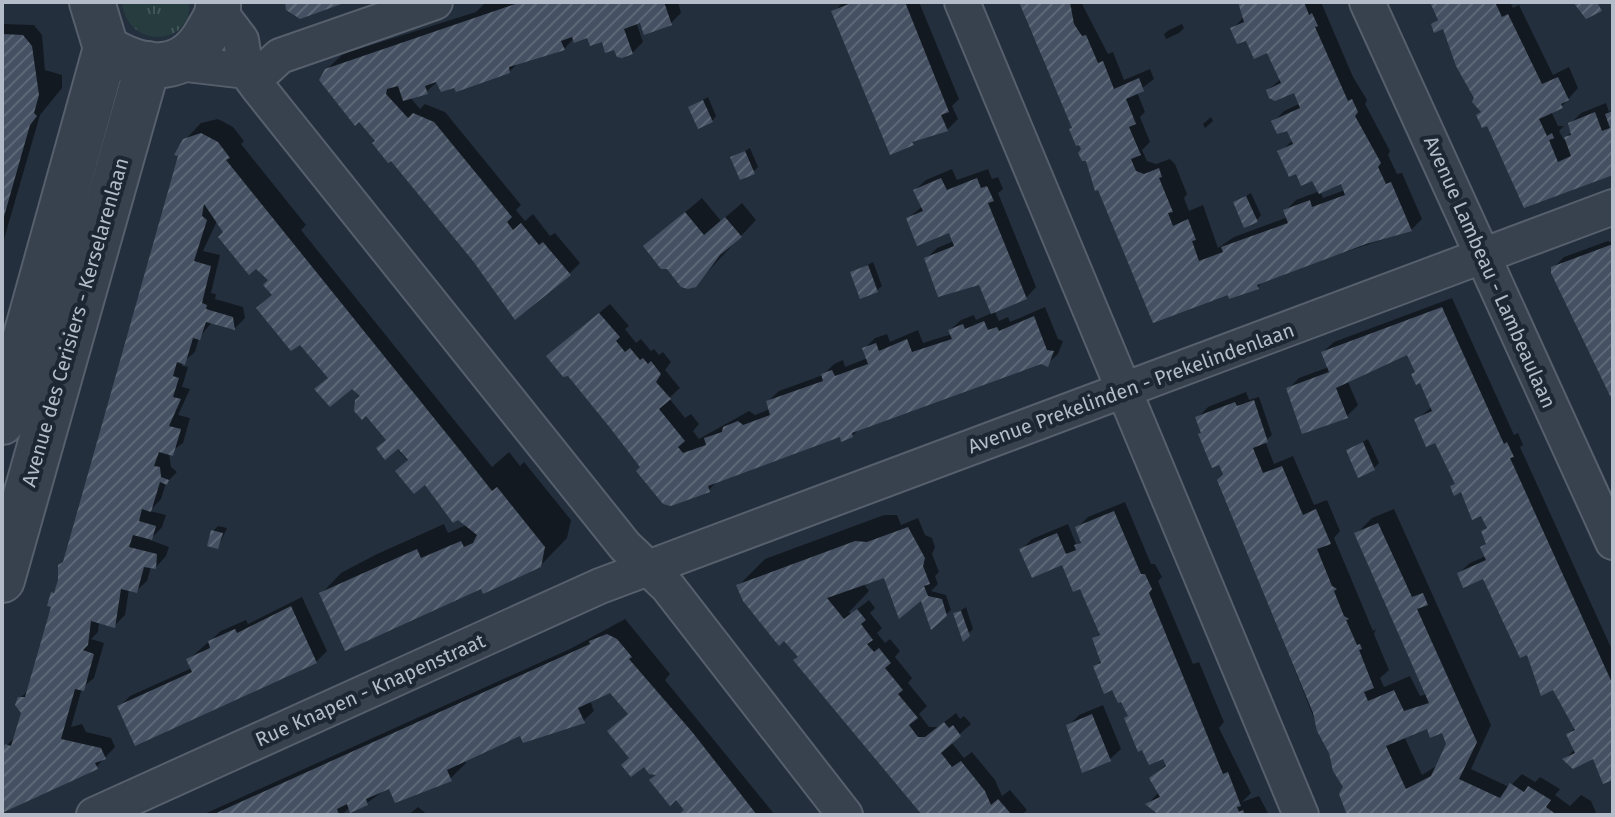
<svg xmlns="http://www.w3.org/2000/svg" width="1615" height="817" viewBox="0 0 1615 817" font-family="'Fira Sans',sans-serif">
	<defs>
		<pattern id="grass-tufts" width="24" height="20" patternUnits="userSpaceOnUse" patternTransform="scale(2)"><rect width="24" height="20" fill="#263c3f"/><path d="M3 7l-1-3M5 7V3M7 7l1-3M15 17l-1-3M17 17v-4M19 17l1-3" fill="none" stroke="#435659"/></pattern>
		<pattern id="building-hatch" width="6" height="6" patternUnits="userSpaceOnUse" patternTransform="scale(2)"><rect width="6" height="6" fill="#455162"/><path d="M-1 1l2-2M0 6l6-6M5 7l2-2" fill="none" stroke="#5d6877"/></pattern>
	</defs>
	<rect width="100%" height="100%" fill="#242f3e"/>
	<!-- grass -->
	<path fill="url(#grass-tufts)" d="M122,2H189C194,46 127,51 122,2Z"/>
	<!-- shadow -->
	<path fill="#0007" fill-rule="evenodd" d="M486,2H678L681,13L671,23L636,22L643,42L632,53L588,34L574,38L564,49L519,62L509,72L455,85L438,81L426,92L410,97L420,109L425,104L445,112L521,205L516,210L525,221L533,214L550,236L555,233L580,263L569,274L475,260L377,140L326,70L343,54L476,12Z
		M843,2H919L959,99L952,106L958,119L947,130L918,138L891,152L834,12Z
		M1023,2H1081L1108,54L1113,52L1124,80L1150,69L1154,79L1137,92L1145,112L1140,117L1150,142L1142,150L1147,161L1156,164L1170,159L1175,164L1187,194L1184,198L1189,211L1203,205L1218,248L1234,237L1288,217L1286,210L1296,200L1320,191L1313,178L1297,171L1280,152L1293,140L1288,128L1274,121L1284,111L1301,103L1295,90H1268L1281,79L1268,51L1232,29L1243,18L1241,2H1321L1353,77L1367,100L1365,104L1390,151L1388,155L1397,174L1402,173L1422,219L1411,230L1265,279L1258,287L1231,297L1083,149L1043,60L1045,56L1037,37L1030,30L1032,25ZM1342,182L1345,190L1323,198L1320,191Z
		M1432,2H1510L1513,8L1519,5L1553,75L1569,67L1578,88L1562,106L1551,111L1558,126H1564L1559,131L1564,140L1572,131L1570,124L1581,113L1606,103L1609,112L1613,108V172L1525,205L1444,26L1433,24L1439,18Z
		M2,24L34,25L42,35L45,70L62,75V88L40,115L2,246Z
		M1182,24L1184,28L1179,33L1166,39L1164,34L1169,30Z
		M708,97L716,116L712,121L691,107Z
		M1211,117L1213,121L1205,128L1203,124Z
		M218,119L233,127L244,141L241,144L306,225L301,230L492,467L509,452L520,466L524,462L571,520L567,538L540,566L482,586L321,594L341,573L375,555L444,524L448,533L466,525L388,439L362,395L352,386L317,389L330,376L274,294L271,280L217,221L203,251L220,255L211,293L216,294L215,299L243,307L245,318L235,328L212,322L199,338L195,352L183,362L182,366L188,367L182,387L190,389L178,415L190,418L183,443L169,453L171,467L177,472L166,483L161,499L150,511L166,515L162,527L150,540L169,547L166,556L156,567L151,566L147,581L136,591L129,589L125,615L114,626L99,622L98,632L91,639L104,643L94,678L82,688L71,727L82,724L86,732L111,738L115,747L96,767L4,809L2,761L7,745L16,736L23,712L20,698L30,689L53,606V593L58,588L185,140L201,123Z
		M750,148L758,167L753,172L733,158Z
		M952,169L957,180L988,169L992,179L998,177L1003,189L998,193L1036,287L1026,298L994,310L999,321L1008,317L1010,322L1045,307L1058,339L1063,341L1058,354L1047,364L1041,361L860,428L852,436L841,435L718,480L709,490L643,467L569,374L559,346L610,304L629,326L625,329L636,343L641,339L651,351L654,349L659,355L663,352L671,362L665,370L680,388L669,398L685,418L691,414L699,424L693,431L699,439L749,411L755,415L770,409L768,401L779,391L823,375L834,364L843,360L845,367L868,358L864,349L875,338L887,334L890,342L918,330L923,343L952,334L950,330L961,320L974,315L976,320L992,313L980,282L926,259L937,248L954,241L950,230L908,218L923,206L915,190L926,180Z
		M1251,193L1261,215L1257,220L1235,203Z
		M702,198L721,221L742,203L756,220L695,285L645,246Z
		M1608,241L1613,243V397L1586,346V340L1553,268L1564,257Z
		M873,262L882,286L877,290L852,273Z
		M1452,298L1514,435L1518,433L1523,445L1520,447L1613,652V777L1594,757L1565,759L1575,749L1568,734L1576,727L1563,701L1528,652L1484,576L1459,573L1470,563L1486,556L1482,547L1488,542L1483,531L1488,526L1482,513L1462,489L1452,487L1456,483L1436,440L1416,420L1432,407L1408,352L1347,380L1358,405L1347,416L1303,431L1288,389L1299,378L1329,367L1323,352L1334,342Z
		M1246,392L1249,400L1259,397L1272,435L1265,441L1274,464L1293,456L1314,505L1327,500L1340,531L1334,538L1373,631L1376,629L1374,634L1389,670L1380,678L1384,687L1410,676L1420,696L1427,694L1357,533L1372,518L1394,509L1491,725L1471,769L1509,787L1522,774L1535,782L1540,777L1560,789L1555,795L1570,806L1581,795L1591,801L1597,815H1351L1346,787L1319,731L1219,478L1224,472L1197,418L1208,407ZM1428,727L1443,731L1448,744L1436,766L1422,775L1404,736Z
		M1368,439L1379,463L1374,468L1348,450Z
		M1125,502L1151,564H1155L1162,577L1158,581L1193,664L1199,662L1224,722L1219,728L1251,793L1242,802L1259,796L1269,815H1160L1148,804L1159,792L1151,778L1167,764L1095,667L1102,660L1094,639L1101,632L1081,587L1063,562L1021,550L1032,539L1068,524L1077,546L1082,540L1077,528L1088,517Z
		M884,515H897L901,525L918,518L925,535L932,538L935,547L932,554L939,572L935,576L938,584L931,591L946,595L951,610L932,627L922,599L885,575L863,583L869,591L849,612L851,614L869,600L875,608L870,613L882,628L877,633L885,643L890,639L900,651L895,657L912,678L908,683L927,706L919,714L929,727H938L956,713L960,719L964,716L971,724L951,742L964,758L972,752L995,780L1002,796L1010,790L1027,810L1022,815H925L867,744H863L800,656L739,585L765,559Z
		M218,526L227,528L218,547L213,531Z
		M302,597L327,651L316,662L119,707L130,696L192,668L188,660L221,631L246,620L248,624Z
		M966,607L973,629L964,638L956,614Z
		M625,619L670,674L665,680L775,815H680L686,809L659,773L631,758L630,713L611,691L590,701L594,711L583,721L521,733L465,760L466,763L450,779L390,786L367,803L350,807L342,815H202L570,649Z
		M1103,705L1121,749L1110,759L1068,726L1079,715Z
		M418,807L428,815H405L412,812Z"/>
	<!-- building -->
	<path fill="url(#building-hatch)" fill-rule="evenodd" d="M285,2H347L300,19L286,10Z
		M521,2H664L672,25L644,35L640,23L624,29L633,54L622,58L617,57L614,50L605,53L602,42L590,46L587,38L574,43L572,37L561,41L565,50L509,67L510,73L456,92L454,88L441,92L436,82L425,86L428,94L403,101L398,86L387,89L386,94L408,118L413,113L434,122L512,217L507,222L513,230L521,223L539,245L543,242L571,275L515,320L473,261L391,161L388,163L372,143L375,141L359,122L355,126L319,80L325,69Z
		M854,2H905L949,112L941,115L948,131L912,142L914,145L890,155L831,11Z
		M1019,2H1070L1074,24L1082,36L1086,35L1098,63L1103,61L1114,89L1139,78L1144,91L1126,99L1136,124L1129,127L1141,155L1131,159L1136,171L1144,174L1159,168L1162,177L1159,178L1173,212L1168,213L1173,226L1188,219L1196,240L1192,241L1199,261L1223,252L1221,247L1288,223L1283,210L1310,200L1312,207L1345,195L1341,184L1319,194L1312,181L1301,186L1296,174L1289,177L1277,151L1293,144L1287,131L1277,134L1271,121L1300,108L1294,93L1275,101L1269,98L1266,90L1281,83L1267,53L1254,59L1246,41L1237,44L1230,28L1244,22L1238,2H1304L1309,15L1312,13L1318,26L1315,27L1348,101L1352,99L1358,112L1355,116L1381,163L1378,167L1386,184L1391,182L1412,231L1366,244L1257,285L1259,289L1229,299L1228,295L1153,323L1098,190L1095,191L1086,161H1082L1078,153L1081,149L1079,145L1076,146L1069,129L1072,128Z
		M1430,2H1495L1502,17L1508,14L1542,84L1558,77L1569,100L1561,104L1563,108L1539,119L1547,136L1552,133L1554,138L1549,140L1558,162L1571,156L1564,137L1571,135L1568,123L1595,112L1602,131L1610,128L1605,114L1613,111V175L1524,208L1487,126L1482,128L1476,115L1481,112L1472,102L1474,98L1456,66L1443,29L1434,33L1431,24L1438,20Z
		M1573,2H1597L1602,11L1586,19Z
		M2,34L23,35L32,46L39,95L34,113L37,116L30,125L3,220Z
		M703,100L713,122L698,129L688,107Z
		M201,133L218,142L230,158L226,160L463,454L492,491L497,487L545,547L541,567L483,594L481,589L345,651L319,593L417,549L421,558L461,541L464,547L473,543L477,535L458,520L453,523L425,485L414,494L395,471L408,460L398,449L385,460L376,448L386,440L366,416L362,420L354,411L355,400L360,396L352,389L330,407L314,389L328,378L300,345L291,351L256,308L272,295L263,285L268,280L256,269L249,275L218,237L223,232L204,204L202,216L207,220L194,261L211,266L202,303L207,305L206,309L233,317L235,330L206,322L200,340L193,338L185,365L177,362L173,376L179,378L173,397L181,399L169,426L181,429L173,456L159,452L154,466L160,467L161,477L169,480L167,485L160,482L151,512L142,509L139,521L156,526L152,540L133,535L129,547L157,554L156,569L144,567L137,593L121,589L115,628L91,621L88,645L83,650L94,654L84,691L75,689L61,739L101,748L106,759L95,763L98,769L4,812L2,754L5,744L11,746L21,713L15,705L18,697H25L51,607L47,606L51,592L54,593L58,580V565L63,562L178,156L174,155L183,139Z
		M745,151L755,174L740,180L730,157Z
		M941,178L947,190L977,178L981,188L987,186L994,201L988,203L1027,299L991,314L979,285L938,297L924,258L954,246L949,233L917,246L906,218L923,211L913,190Z
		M1246,196L1258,222L1244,228L1233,202Z
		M685,212L704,235L725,217L742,237L720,255L696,287L688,289L681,287L667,269H661L643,246Z
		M1613,244V402L1551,273V267Z
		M868,265L878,292L860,299L850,272Z
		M1442,307L1504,444L1507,442L1514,457L1510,458L1613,685V780L1603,784L1593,759L1573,769L1562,759L1575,753L1566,734L1575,730L1553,690L1541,696L1527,655L1520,658L1483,579L1463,588L1457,573L1486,560L1480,547L1486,544L1481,531L1487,528L1481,516L1472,520L1461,492L1454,496L1450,486L1455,484L1435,443L1426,447L1414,419L1432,411L1420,383L1416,385L1411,374L1415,372L1407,355L1336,388L1348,418L1302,434L1286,388L1329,372L1321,352Z
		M599,313L620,337L616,341L625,352L630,348L640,360L643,358L648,364L651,361L661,374L656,382L671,399L659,409L685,441L678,447L683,453L706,445L704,438L722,432L723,427L738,421L743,425L770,415L766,401L823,381L821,374L832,370L835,376L868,364L862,348L876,343L879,351L907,339L912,352L952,339L948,330L963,324L965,329L984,321L988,330L997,327L999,331L1034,316L1047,350L1054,351L1048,367L1041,364L852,433L853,437L841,442L840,437L778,460L708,486L710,492L671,506L663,504L636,471L640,467L611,429L568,376L563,377L546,356Z
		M1254,400L1268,442L1253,448L1263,473L1282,466L1303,515L1316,509L1331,544L1317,549L1332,586L1337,589L1334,591L1344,616L1349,619L1346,620L1357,645L1360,644L1362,649L1359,650L1374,688L1364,692L1368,701L1394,690L1404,711L1429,703L1354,533L1378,523L1412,597L1423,593L1428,605L1417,609L1477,742L1459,779L1500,798L1510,783L1524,792L1528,786L1551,800L1546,807L1557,815H1347L1339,794L1343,787L1333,771L1329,753L1317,731L1313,713L1217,480L1223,474L1219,465L1212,468L1198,434L1201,433L1195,417L1235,402L1237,406ZM1427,729L1430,738L1442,733L1446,744L1431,776L1406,789L1386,746Z
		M1363,442L1375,470L1358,478L1346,450Z
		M1114,511L1141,574H1145L1152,589L1149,593L1223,774L1228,772L1241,806L1237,807L1239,812L1243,810L1245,815H1159L1145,804L1160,797L1149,778L1166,766L1163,759L1149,765L1142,750L1138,752L1124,718L1128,716L1121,702L1118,703L1112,690L1104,694L1093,666L1101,663L1092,638L1100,635L1080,589L1073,592L1062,565L1032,578L1019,549L1057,533L1066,554L1076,550L1074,545L1081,543L1075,527Z
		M908,527L925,558L923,566L930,584L924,586L928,596L942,599L947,616L931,630L921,601L899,619L884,578L827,598L844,619L857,609L866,620L861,624L873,640L867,644L874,652L879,648L891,663L885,668L903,690L898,694L918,718L909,725L918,737H925L944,722L949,728L953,725L961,736L941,753L952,767L961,761L985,791L991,805L998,799L1012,815H922L793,660L798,657L784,641L779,646L743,601L736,585L855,541L867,542Z
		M211,530L223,533L218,549L207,546Z
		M291,606L317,663L135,746L117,706L192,672L186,659L210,648L208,641L235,629L237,633Z
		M961,611L970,636L963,642L953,613Z
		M607,634L617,639L632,657L629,659L693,733L757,815H678L684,810L676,800L670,806L649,780L656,775L649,774L644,767L631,777L621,765L629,758L607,731L628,714L610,693L578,708L585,723L523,743L520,736L447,770L452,781L395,803L389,789L366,799L368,805L350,813L347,804L337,809L339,815H212L590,644L589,641Z
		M1092,714L1111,761L1082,773L1066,725Z"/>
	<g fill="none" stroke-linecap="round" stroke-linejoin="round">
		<!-- minor casing -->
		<g stroke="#565f6c" stroke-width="38">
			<path id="minor" d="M962,2L1301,815
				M1367,2L1613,542
				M219,11L241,40L246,71L261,91L625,546L668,587L845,815
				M178,63L246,71
				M254,80L280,56L435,2
				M94,815L600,586L1613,207"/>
		</g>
		<!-- tertiary casing -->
		<g stroke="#565f6c" stroke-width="48">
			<path id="tertiary" d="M92,2L106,48C145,72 185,75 208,31C214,21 219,14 218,2
				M2,422L106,48
				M2,580L148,64"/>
		</g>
		<!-- minor -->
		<use href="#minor" stroke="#38414e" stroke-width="34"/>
		<!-- tertiary -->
		<use href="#tertiary" stroke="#38414e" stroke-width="44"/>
	</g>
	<g text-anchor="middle" stroke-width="8" stroke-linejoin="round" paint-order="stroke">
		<!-- street labels -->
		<g font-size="20" fill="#b4bcc9" stroke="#1d2633">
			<text transform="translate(1490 272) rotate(66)" y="7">Avenue Lambeau - Lambeaulaan</text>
			<text transform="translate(75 322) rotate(-74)" y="7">Avenue des Cerisiers - Kerselarenlaan</text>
			<text transform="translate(1131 388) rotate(-20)" y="7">Avenue Prekelinden - Prekelindenlaan</text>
			<text transform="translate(370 690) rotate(-24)" y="7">Rue Knapen - Knapenstraat</text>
		</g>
	</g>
	<!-- border -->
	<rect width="1615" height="817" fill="none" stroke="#b4bcc9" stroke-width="8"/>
</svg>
